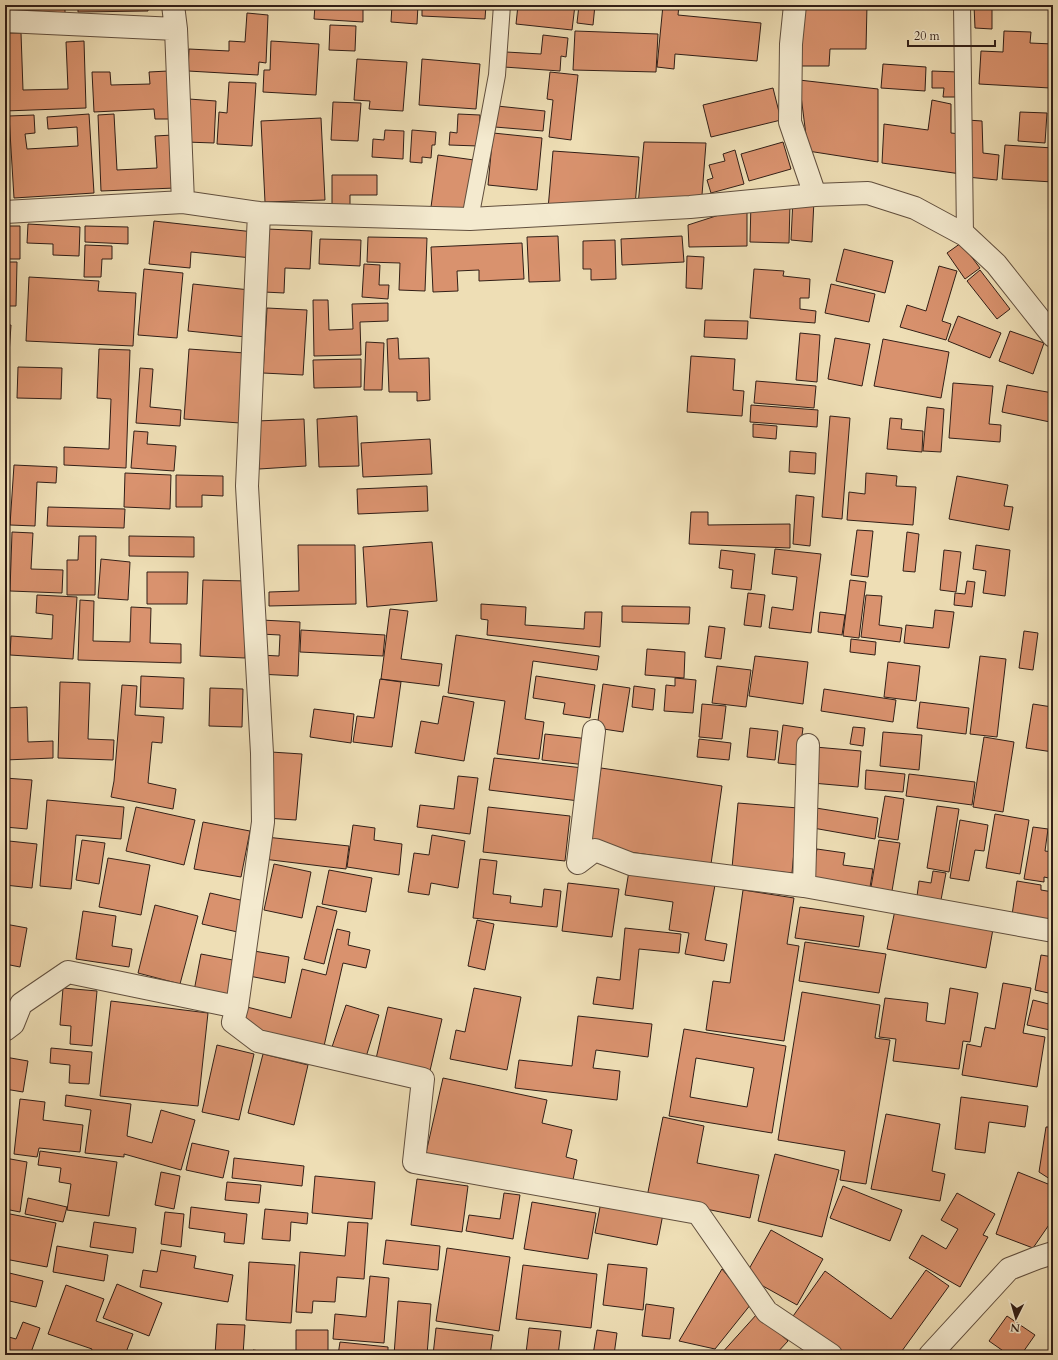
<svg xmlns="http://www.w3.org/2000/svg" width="1058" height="1360" viewBox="0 0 1058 1360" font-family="Cardo,serif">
	<rect width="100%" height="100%" fill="#eedeb5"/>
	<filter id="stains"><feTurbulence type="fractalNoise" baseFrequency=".005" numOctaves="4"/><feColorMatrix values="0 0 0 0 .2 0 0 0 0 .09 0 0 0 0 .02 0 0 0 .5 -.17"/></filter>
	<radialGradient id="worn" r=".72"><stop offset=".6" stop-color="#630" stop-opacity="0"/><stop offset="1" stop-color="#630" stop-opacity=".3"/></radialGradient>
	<!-- building -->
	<path fill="#d9926e" stroke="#321f17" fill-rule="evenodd" d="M5,5H65V13L5,9Z
		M78,5H148V11L78,12Z
		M315,5H378V9H363V22L314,19Z
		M392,5H418L417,24L391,22Z
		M422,5H486L485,19L422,16Z
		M518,5H575L572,30L516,24Z
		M579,5H595L593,25L577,23Z
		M663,5H679L678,15L761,23L757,61L675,54L674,69L657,67Z
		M799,5H867L866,49H830L829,66H798Z
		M974,5H992V29L975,28Z
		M247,13L268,15L266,63L259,62L258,75L188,71L189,49L229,51V41L245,42Z
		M330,25L356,26L355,51L329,50Z
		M575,31L658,34L656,72L573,70Z
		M1004,31L1031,32L1030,43L1053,44V106L1050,105V88L979,84L981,51L1003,52Z
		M5,33H21L23,90L68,89L66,42L84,41L86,108L5,111Z
		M543,35L568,38L566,57L561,56L560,71L504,67L506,52L541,54Z
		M271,41L319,44L316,95L263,92L264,70H270Z
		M357,59L407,62L403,111L369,109L370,101L354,100Z
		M422,59L480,64L476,109L419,105Z
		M883,64L926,67L925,91L881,88Z
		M168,71L171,119H155L154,109L94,112L92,72H110L111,85L150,84L149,72Z
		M932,71L958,72L957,97H943L944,88H932Z
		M550,72L578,75L571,140L549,137L553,100L547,99Z
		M799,80L878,89V162L808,151Z
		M229,82L256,83L252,146L217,144L219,112L227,113Z
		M773,88L781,120L711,137L703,105Z
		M189,99L216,101L214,143L186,142Z
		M932,100L951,104V133L960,134L961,174L882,163L884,124L928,130Z
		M333,102L361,103L358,141L331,140Z
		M497,106L545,111L543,131L495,127Z
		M1020,112L1047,113L1045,143L1018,141Z
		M89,114L94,193L14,198L9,116L34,115L35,133L25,134L27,149L78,146L77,127L48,129L47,117Z
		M114,114L117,170L157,168L155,136L173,135L175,188L101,191L98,115Z
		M458,114L480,115L478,146L449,145L450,132L457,133Z
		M321,118L325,200L265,202L261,121Z
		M967,120L982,121L983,153L999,155L997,180L967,177Z
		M385,130L404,131L403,159L372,157L373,139L384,140Z
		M412,130L436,132L435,145H432L431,158L422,157V163L410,162Z
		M493,133L542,138L537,190L488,185Z
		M5,139L8,194L5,195Z
		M644,142L706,143L702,195L638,205Z
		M783,142L791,169L749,181L741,154Z
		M1005,145L1053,148V182L1002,179Z
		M735,150L744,184L711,193L707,180L713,178L709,165L725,161L723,154Z
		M553,151L639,157L635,206L548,209Z
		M438,155L474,160L467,212L431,207Z
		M332,175H377V195H350V209H332Z
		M793,199L814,200L812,242L791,240Z
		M751,202L790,203L789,243L750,242Z
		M747,206V246L689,247L688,225Z
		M154,221L254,232L252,258L191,252L190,268L149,264Z
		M28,224L80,227L79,256L53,255V244L27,243Z
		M5,226H20V259H5Z
		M85,226L128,227V244L85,242Z
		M267,229L312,231L310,269L285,268L284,293L264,292Z
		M558,236L560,281L529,282L527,237Z
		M682,236L684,262L622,265L621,239Z
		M368,237L427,238L425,291L399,290L400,263L367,262Z
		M320,239L361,240L360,266L319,264Z
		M615,240L616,279L591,280V269H583V241Z
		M522,243L524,279L479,281V270L457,271L458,291L433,292L431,247Z
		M961,243L980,268L965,279L947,253Z
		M85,245L112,246V259H102L101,277H84Z
		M844,249L893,261L885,293L836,281Z
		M687,256L704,257L702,289L686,288Z
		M5,262H17L16,306H5Z
		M364,264L380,265L379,285H389L388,299L362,297Z
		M939,266L957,271L942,321L951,324L946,340L900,327L907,305L926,311Z
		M144,269L183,273L177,338L138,335Z
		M754,269L784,271L783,276L810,279L809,298H800V309L816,311L815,323L750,318Z
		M980,270L1010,309L997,319L967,281Z
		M29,277L99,281L98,291L136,293L133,346L26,341Z
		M193,284L250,290L246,337L188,331Z
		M831,284L875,294L869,322L825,313Z
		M313,300H328L329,330L353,329L352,304L388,303V321L360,322L361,355L314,356Z
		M267,308L307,310L303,375L263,373Z
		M958,316L1001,333L990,358L948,341Z
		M705,320L748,321L747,339L704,337Z
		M5,325H11L7,384H5Z
		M1010,331L1044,343L1033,374L999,361Z
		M800,333L820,335L817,382L796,380Z
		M398,338L399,359L429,358L430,400L417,401V392H389L387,339Z
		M835,338L870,344L862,386L828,379Z
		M883,339L949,352L941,398L874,386Z
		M366,342L384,343L382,390H364Z
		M99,349L130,350L126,468L64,465V447L109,449L111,399L97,398Z
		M189,349L245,353L240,423L184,419Z
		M691,356L735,359L733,390L744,391L742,416L687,412Z
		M361,359V387L314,388L313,360Z
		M18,367L62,368L61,399L17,398Z
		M140,368L153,369L150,407L181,410L180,426L136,423Z
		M756,381L816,386L814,408L754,403Z
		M953,383L993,386L989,424L1001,425L1000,442L949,438Z
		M1007,385L1053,393V408L1050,422L1002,412Z
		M751,405L818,410L817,427L750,422Z
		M927,407L944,409L941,452L923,451Z
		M357,416L359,466L319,467L317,419Z
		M830,416L850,418L842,519L822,517Z
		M890,418L902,419L901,429L923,431L922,452L887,449Z
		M304,419L306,466L259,469L257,421Z
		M753,424L777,426L776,439L753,437Z
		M134,431L148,432L147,444L176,446L174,471L131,468Z
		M430,439L432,474L363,477L361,443Z
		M790,451L816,453L815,474L789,472Z
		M14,465L57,467L56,483L37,482L35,526L10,525Z
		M125,473L171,475L170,509L124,507Z
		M866,473L897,476L896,486L916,487L913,525L847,520L849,492L865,494Z
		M176,475L223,476V496L202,495V507H176Z
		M957,476L1008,485L1004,506L1013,507L1009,530L949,519Z
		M427,486L428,511L358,514L357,489Z
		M796,495L814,497L810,546L793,544Z
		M48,507L125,509L124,528L47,526Z
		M691,512H708V525L790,524V548L689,544Z
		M857,530L873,531L868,577L851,575Z
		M12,532L33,533L31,569L63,570L62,593L10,591Z
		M907,532L919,534L915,572L903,571Z
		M79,536H96L95,595H67V560H78Z
		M129,536L194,537V557L129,556Z
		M432,542L437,601L367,607L363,547Z
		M298,545H355L356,604L269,606V592L299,591Z
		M976,545L1010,550L1005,596L983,593L986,571L973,569Z
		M775,549L821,554L811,633L769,628L772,607L793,610L797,577L772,574Z
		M721,550L755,554L751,590L731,588L733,570L719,568Z
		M944,550L961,552L956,592L940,590Z
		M101,559L130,562L128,600L98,598Z
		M147,572H188L187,604H147Z
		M203,580L248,581L245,658L200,656Z
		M850,580L866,582L859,638L843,636Z
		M967,581L975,582L972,607L954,605L955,593L965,594Z
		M748,593L765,595L761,627L744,625Z
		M37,595L77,597L73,659L10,655L11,636L52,639L53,615L36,613Z
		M866,595L882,596L879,625L902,628L900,642L861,637Z
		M80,600L94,601L93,641L130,642L131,607L151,608L150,643L181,644V663L78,660Z
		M481,604L526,607L525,625L584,629L585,612H602L600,647L487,635L488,620L481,619Z
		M622,606L690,607L689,624L622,622Z
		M390,609L408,611L401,659L442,664L439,686L381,679Z
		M935,610L954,612L949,648L904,643L906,625L933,628Z
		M820,612L845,615L842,635L818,632Z
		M261,620L300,622L298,676L258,674L260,655L279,656L280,635L260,634Z
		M709,626L725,628L721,659L705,657Z
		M301,630L385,635L383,656L300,652Z
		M1024,631L1038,633L1033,670L1019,668Z
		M456,635L599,656L597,670L533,661L525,719L544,722L539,759L497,754L505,701L448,693Z
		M851,639L876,642L875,655L850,652Z
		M647,649L685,652L684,678L645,675Z
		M755,656L808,662L803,704L749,696Z
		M980,656L1006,659L997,737L970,734Z
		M888,662L920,666L916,701L884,697Z
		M717,666L751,670L746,707L712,703Z
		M141,676L184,678L183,709L140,707Z
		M536,676L595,685L590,718L563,714L565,703L533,698Z
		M675,678L696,680L693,713L664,711L666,685L675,686Z
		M380,679L401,682L392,747L353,742L357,716L374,718Z
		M60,682L90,683L88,739L114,740L113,760L58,758Z
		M603,684L630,688L623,732L597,728Z
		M122,685L137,686L135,715L164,717L162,743L152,742L148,783L176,789L173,809L111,797L114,781Z
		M634,686L655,689L653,710L632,707Z
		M210,688L243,689L242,727L209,726Z
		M824,689L896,700L893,722L821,711Z
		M443,696L474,702L464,761L415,753L421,721L438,724Z
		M920,702L969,708L966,734L917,728Z
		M702,704L726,706L722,739L699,737Z
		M1033,704L1052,707L1050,717H1053V752L1026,748Z
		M27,707L28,742L53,741V758L5,760V708Z
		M314,709L354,714L351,743L310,737Z
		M783,725L803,728L798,765L778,763Z
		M853,727L865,728L863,746L850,744Z
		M750,728L778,731L775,760L747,757Z
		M883,732L922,735L919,770L880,766Z
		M545,734L589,739L586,765L542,760Z
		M984,737L1014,742L1003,812L973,807Z
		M699,739L731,743L729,760L697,757Z
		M815,747L861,751L858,787L812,783Z
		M271,752L302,754L296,820L265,818Z
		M494,758L583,768L579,801L489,790Z
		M601,768L722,786L711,864L589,846Z
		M866,770L905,774L903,792L865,789Z
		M909,774L975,782L972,805L906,796Z
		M458,776L478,778L470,834L417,827L420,805L454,809Z
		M5,778L32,780L27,829L5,827Z
		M885,796L904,799L898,840L878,837Z
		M47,800L124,807L121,839L76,835L71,889L40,886Z
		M738,803L798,808L792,873L732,868Z
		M937,806L959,809L949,872L927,868Z
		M136,807L195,820L184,865L126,851Z
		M488,807L570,816L565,861L483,852Z
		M816,808L878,818L875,839L813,828Z
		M995,814L1029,820L1020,874L986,868Z
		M960,820L988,825L984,851L975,850L969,881L950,878Z
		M203,822L250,831L241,877L194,869Z
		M353,825L375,828L374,840L402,844L399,875L347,867Z
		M1033,827L1048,829L1045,851L1053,852V879L1044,877V882L1024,879Z
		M432,835L465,841L458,888L431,883L429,895L408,892L414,853L429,855Z
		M266,837L349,846L346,869L263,859Z
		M82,840L105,843L99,884L76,880Z
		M879,840L900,843L892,891L871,887Z
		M9,841L37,844L32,888L5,885Z
		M817,849L845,853L843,865L873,869L870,887L812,877Z
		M108,858L150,865L141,915L99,907Z
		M480,859L497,861L493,894L511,896L510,903L542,907L544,889L561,891L557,927L473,918Z
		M274,864L311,872L302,918L264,910Z
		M329,870L372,878L366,912L322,904Z
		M629,871L715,885L705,940L727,944L724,961L685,954L689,933L669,930L673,902L625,895Z
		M933,871L946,873L941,900L917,896L919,881L931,883Z
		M1017,881L1041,885V890L1053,892V921L1012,915Z
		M568,883L619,889L612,937L562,931Z
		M743,890L794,898L787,944L799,946L784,1041L706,1030L713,981L730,983Z
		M210,893L249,902L242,933L202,924Z
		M155,905L198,916L180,984L138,973Z
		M317,906L337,911L324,964L304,959Z
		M800,907L864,916L859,947L795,938Z
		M895,910L993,929L986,968L887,949Z
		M83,911L116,916L112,946L132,949L129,967L76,959Z
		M477,920L494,924L485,970L468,966Z
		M5,924L27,928L20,967L5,964Z
		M625,928L681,934L679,953L639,949L633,1009L593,1004L597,977L620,980Z
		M337,929L350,932L348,945L370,950L366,968L343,963L324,1046L243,1027L247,1007L291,1018L302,969L326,975Z
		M805,942L886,954L879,993L799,981Z
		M254,951L289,957L285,983L249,976Z
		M201,954L238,961L232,997L194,991Z
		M1041,955L1053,957V994L1035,990Z
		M1003,983L1031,988L1023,1033L1045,1037L1037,1087L962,1075L967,1044L981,1047L985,1027L995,1029Z
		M63,988L97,991L92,1046L70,1044L71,1026L60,1025Z
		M474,988L521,997L507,1070L450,1059L456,1030L465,1032Z
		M950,988L978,993L970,1042L963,1041L959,1069L893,1061L896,1039L879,1037L885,998L928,1003L926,1021L945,1024Z
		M802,992L880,1005L875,1038L890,1040L866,1184L840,1180L845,1151L778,1140Z
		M1033,1000L1053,1005V1017L1050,1030L1027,1025Z
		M111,1001L208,1013L198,1106L100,1096Z
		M346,1005L379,1015L366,1057L332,1047Z
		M388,1007L442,1019L429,1075L375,1063Z
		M578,1016L652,1024L648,1057L596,1050L593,1068L620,1071L617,1100L515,1088L519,1060L572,1066Z
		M684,1029L786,1046L772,1133L669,1116ZM696,1058L754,1068L747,1107L690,1097Z
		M217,1045L254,1054L239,1120L202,1112Z
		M51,1048L92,1052L89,1084L69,1083L70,1065L50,1063Z
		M263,1054L308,1065L294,1125L248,1113Z
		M5,1057L28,1061L23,1092L5,1089Z
		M443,1078L547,1100L542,1123L572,1130L566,1157L577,1160L572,1185L426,1153Z
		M66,1095L131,1104L127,1136L152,1143L161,1110L195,1120L181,1170L124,1154V1157L85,1153L91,1110L65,1106Z
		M961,1097L1028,1106L1025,1127L989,1122L985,1153L955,1149Z
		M20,1099L45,1102L43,1120L83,1125L80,1152L39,1148L37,1157L14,1154Z
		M886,1114L940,1124L932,1171L945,1174L940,1201L871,1189Z
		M663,1117L704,1126L697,1163L759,1175L750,1218L647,1197Z
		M1046,1127H1053V1181L1039,1172Z
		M192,1143L229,1151L223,1178L186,1170Z
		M40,1151L117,1162L109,1216L67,1210L71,1184L59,1182L61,1168L38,1165Z
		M775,1154L839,1170L822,1237L758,1221Z
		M5,1158L27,1162L20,1212L5,1209Z
		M234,1158L304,1166L302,1186L232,1178Z
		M161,1172L180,1176L174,1209L155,1205Z
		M1018,1172L1053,1186V1219L1033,1248L996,1234Z
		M315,1176L375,1182L372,1219L312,1213Z
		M417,1179L468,1186L462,1232L411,1225Z
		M227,1182L261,1185L259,1203L225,1200Z
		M843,1186L902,1210L890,1241L830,1218Z
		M504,1193L520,1195L513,1239L466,1231L469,1215L500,1219Z
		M957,1193L995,1214L983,1235L988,1237L960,1287L909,1258L922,1235L946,1249L958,1229L941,1220Z
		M28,1198L67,1207L63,1222L25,1214Z
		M532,1202L596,1213L588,1259L524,1249Z
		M601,1202L663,1214L657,1245L595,1233Z
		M191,1207L247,1214L244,1244L224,1242L225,1233L189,1228Z
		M265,1209L308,1213L307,1224L291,1222L290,1241L262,1239Z
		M165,1212L184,1214L181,1247L161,1244Z
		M5,1213L56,1223L47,1267L5,1259Z
		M94,1222L136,1228L133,1253L90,1247Z
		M348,1222L368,1223L364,1279L337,1277L335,1302L313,1301L312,1313L296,1312L300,1252L345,1256Z
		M771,1230L823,1259L797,1305L745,1276Z
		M386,1240L440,1246L438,1270L383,1264Z
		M57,1246L108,1255L104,1281L53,1272Z
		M447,1248L510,1257L499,1331L436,1321Z
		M161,1250L196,1256L194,1268L233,1275L228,1302L140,1287L143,1270L157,1272Z
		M249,1262L295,1265L291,1323L246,1320Z
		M608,1264L647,1268L643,1310L603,1305Z
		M523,1265L597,1274L591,1328L516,1319Z
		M722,1269L751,1304L715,1349L679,1341Z
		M926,1270L949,1286L899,1355H842L791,1319L825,1271L891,1319Z
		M5,1272L43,1281L36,1307L5,1300Z
		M370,1276L389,1278L384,1343L333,1339L335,1314L366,1317Z
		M117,1284L162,1303L149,1336L103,1318Z
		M66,1285L104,1299L96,1321L133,1334L125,1355H90L92,1349L48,1334Z
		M398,1301L431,1304L427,1355H394Z
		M646,1304L674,1308L670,1339L642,1336Z
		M757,1314L788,1341L775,1355H720Z
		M1007,1316L1035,1335L1021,1355H1009L989,1341Z
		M23,1322L40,1328L30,1355H5V1336L16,1339Z
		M217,1324L245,1325L243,1355H215Z
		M436,1328L493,1335L490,1355H433Z
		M529,1328L561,1331L558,1355L526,1353Z
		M296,1330H328V1355H296Z
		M597,1330L617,1333L614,1355H593Z
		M340,1342L388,1347V1355H338Z
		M253,1350L288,1355H252Z"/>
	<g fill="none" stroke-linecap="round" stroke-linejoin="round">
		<!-- service casing -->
		<g stroke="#614f3e" stroke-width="18">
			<path id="service" d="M962,5L965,235
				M470,219L497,75L502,5"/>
		</g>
		<!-- minor casing -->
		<g stroke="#614f3e" stroke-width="24">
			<path id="minor" d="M173,5L176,29L183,202
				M795,5L791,44L790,122L815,195
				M5,21L176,29
				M5,212L183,202L259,213L470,219L690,207L815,195L868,193L915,208L965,235L996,264L1053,336
				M259,213L247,486L262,753L263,822L237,1007L233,1022L258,1041L423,1079L414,1162L698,1213L767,1312L831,1355
				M594,731L578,863L595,850L631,864L804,886L1053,931
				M804,886L808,745
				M5,1030L13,1024L21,1004L68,972L237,1007"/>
		</g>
		<!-- tertiary casing -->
		<g stroke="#614f3e" stroke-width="24">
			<path id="tertiary" d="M930,1355L1009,1269L1037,1258L1053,1253"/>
		</g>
		<!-- service -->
		<use href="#service" stroke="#f4eacf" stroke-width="16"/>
		<!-- minor -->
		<use href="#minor" stroke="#f4eacf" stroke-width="22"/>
		<!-- tertiary -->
		<use href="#tertiary" stroke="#f4eacf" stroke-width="22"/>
	</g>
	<!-- margin -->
	<rect width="1058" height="1360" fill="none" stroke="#eedeb5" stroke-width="20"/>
	<rect x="6" y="6" width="1046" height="1348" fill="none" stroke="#321f17" stroke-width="2"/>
	<rect x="10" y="10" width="1038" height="1340" fill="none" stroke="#321f17"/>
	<!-- north arrow -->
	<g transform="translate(1016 1318) rotate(185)" stroke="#f4eacf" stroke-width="3" paint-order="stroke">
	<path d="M0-3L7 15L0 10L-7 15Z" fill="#321f17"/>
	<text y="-6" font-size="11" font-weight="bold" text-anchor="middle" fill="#321f17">N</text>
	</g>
	<!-- scale -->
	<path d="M908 40v6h87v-6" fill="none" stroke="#321f17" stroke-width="2"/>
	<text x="914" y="40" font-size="12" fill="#321f17" stroke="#f4eacf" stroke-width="3" paint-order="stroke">20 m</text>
	<rect width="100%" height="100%" filter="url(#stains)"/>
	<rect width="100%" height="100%" fill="url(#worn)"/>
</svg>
